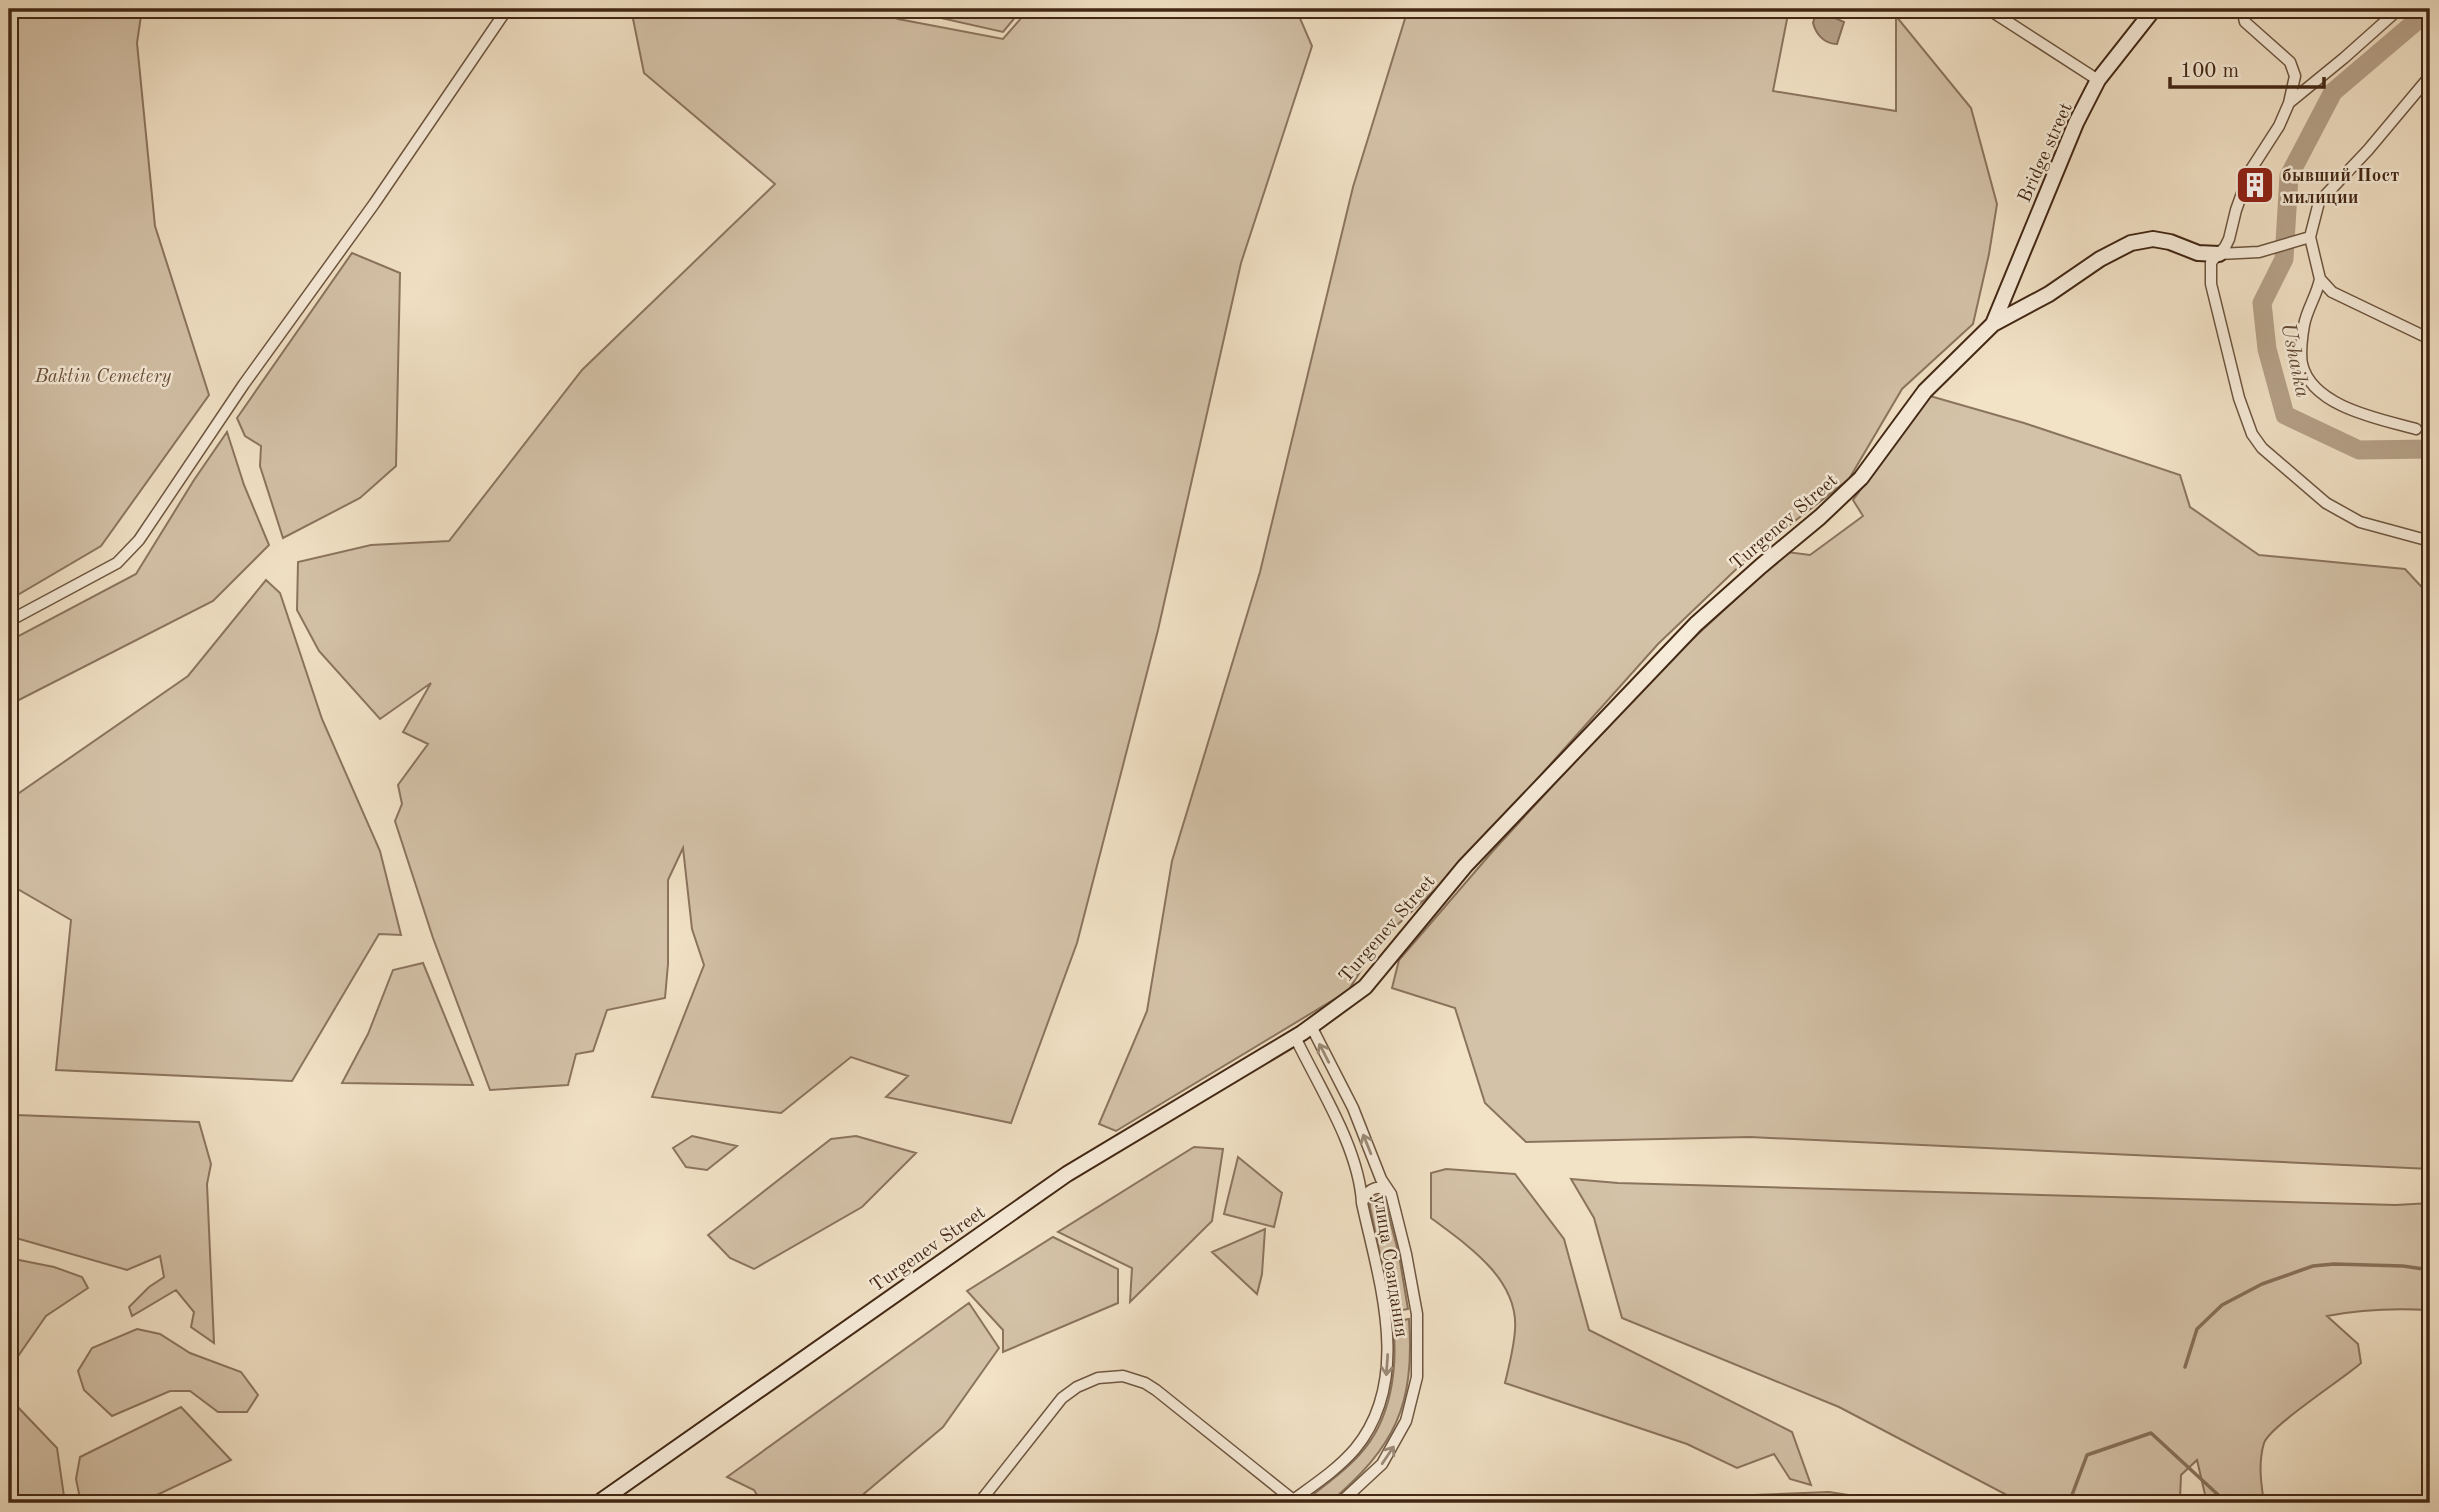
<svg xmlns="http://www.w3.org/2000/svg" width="2439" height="1512" viewBox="0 0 2439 1512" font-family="'Old Standard TT',serif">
	<rect width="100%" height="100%" fill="#f2e2c6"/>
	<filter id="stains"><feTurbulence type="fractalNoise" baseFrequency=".00286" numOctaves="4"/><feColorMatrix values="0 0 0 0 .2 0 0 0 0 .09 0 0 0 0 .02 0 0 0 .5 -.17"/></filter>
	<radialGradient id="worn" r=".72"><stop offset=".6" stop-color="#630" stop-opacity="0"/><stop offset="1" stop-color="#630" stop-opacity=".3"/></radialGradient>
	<!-- green -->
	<path fill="#d4c2a8" stroke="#8b745e" stroke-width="2" d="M9,9H142L137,43L155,226L209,395L101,546L9,600Z
		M631,9H871L898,19L1003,39L1029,9H1296L1312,46L1241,263L1158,630L1077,943L1011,1123L886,1097L908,1076L851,1057L781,1113L652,1097L704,965L692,929L683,848L668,880V964L665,998L607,1010L593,1051L576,1054L568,1085L490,1090L433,938L395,821L402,804L398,785L428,744L403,732L431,683L380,719L319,651L297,610L298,562L371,545L449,541L582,370L775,184L644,73Z
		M901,9H1022L1003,32Z
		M1408,9H1789L1773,91L1896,111V16L1971,108L1997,204L1989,254L1973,324L1902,389L1849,479L1751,555L1658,644L1455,871L1379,942L1348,991L1116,1131L1099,1124L1147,1011L1172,861L1260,572L1353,187Z
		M352,253L400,273L396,466L360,498L283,538L260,466L261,446L245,436L237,418Z
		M1930,396L2024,423L2180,475L2190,507L2259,555L2405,569L2430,596V1169L1750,1137L1526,1142L1485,1103L1455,1008L1392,988L1399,960L1492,852L1659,670L1787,552L1810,555L1863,516L1853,500Z
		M227,432L244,485L269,545L213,601L9,705V641L136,574L194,480Z
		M266,580L280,593L322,719L380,851L401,935L379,934L292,1081L56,1070L71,920L9,884V800L188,676Z
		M423,963L473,1085L342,1083L368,1034L393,970Z
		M16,1115L199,1122L211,1164L207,1184L214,1343L191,1327L194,1312L176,1290L132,1316L129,1307L149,1287L164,1277L160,1256L127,1270L9,1236V1176L11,1173L9,1165V1124Z
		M692,1136L737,1146L707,1170L686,1167L673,1148Z
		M856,1136L916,1153L862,1207L754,1269L730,1258L708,1235L831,1139Z
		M1194,1147L1223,1149L1212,1221L1130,1302L1132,1268L1058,1232Z
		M1238,1157L1282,1193L1274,1227L1224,1214Z
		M1446,1169L1515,1174L1564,1239L1589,1330L1792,1432L1811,1485L1790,1479L1774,1454L1737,1468L1687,1444L1505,1383C1509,1366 1514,1347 1515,1330C1519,1279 1467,1245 1431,1218V1173Z
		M1571,1179L1618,1183L2396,1205L2430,1203V1310C2395,1308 2362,1309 2327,1316L2358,1344L2361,1363C2343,1379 2270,1426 2264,1443C2258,1463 2261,1483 2264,1503H2207L2197,1460L2181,1475L2180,1499L2168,1503H2022L1839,1407L1622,1318L1594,1218Z
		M1377,1196L1383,1197L1385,1201L1399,1255L1408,1309L1392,1312L1370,1207V1202Z
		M1265,1229L1262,1274L1257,1294L1212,1252Z
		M1053,1237L1118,1269V1303L1003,1352V1330L967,1291Z
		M9,1258L54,1267L82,1277L88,1288L46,1316L14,1362V1403L57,1448L65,1503H9Z
		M969,1303L999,1348L943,1427L853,1503H762L754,1490L727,1477Z
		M1409,1319C1415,1406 1395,1447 1329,1503H1312L1311,1498L1315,1493C1330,1481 1347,1469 1360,1454C1392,1419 1398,1367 1393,1322Z
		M137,1329L160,1334L190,1353L241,1372L258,1395L247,1412H218L190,1391H170L112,1416L84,1390L78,1371L92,1348Z
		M181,1407L231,1460L140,1503H81L76,1479L80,1457Z
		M1829,1492L1900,1503H1717L1753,1495Z"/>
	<!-- water -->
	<path fill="#b6a289" stroke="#88715a" stroke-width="2" d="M1819,15L1827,18L1833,17L1844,22L1837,44C1824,44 1816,34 1813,23L1815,16Z"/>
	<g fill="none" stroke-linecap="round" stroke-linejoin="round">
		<!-- stream -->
		<path stroke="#88715a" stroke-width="3.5" d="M2185,1367L2197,1329L2222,1305L2262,1284L2313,1266L2334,1264L2403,1266L2430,1270
			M2069,1503L2087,1455L2151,1433L2227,1503"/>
		<!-- river -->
		<path stroke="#b6a289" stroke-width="19" d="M2430,14L2420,18L2333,92L2289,176L2284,259L2262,303L2267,349L2285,415L2359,450L2430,449"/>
		<!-- street casing -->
		<g stroke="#6e5640" stroke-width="13">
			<path id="street" d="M1988,9L2098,80
				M2242,9L2245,22L2290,62L2295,76L2289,103L2279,126L2250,171L2236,210L2229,239L2225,247L2211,262V284L2239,398L2252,434L2262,448L2326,503L2360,522L2430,541
				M2430,76L2368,150L2319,202L2310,237L2320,279L2332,292L2430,339
				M2289,103L2344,58L2399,9
				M2219,254L2259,252L2310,237
				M2320,279C2317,295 2307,309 2304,325C2302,335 2300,354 2302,364C2312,407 2380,419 2416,429
				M9,621L117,563L139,540L244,384L374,204L507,9
				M1311,1026L1353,1108L1381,1179L1391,1194L1406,1254L1417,1314V1377L1406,1421L1382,1464L1340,1503
				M1363,1201C1368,1188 1379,1184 1389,1192
				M979,1503L1062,1398L1077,1387L1098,1378L1123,1376L1145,1383L1156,1390L1297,1503
				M1289,1503C1312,1486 1336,1471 1355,1449C1413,1379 1379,1281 1362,1203C1359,1148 1319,1087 1295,1037
				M2215,1503L2216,1500"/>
		</g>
		<!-- secondary casing -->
		<g stroke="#422714" stroke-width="18">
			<path id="secondary" d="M1993,324L2076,123L2098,80L2154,9
				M598,1503L1067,1174L1302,1033L1365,987L1465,866L1696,624L1761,566L1820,517L1861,478L1925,391L1993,324L2049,294L2100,259L2131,243L2153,239L2170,242L2198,253L2219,254"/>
		</g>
		<!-- street -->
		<use href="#street" stroke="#f7ecda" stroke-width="10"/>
		<!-- secondary -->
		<use href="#secondary" stroke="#f7ecda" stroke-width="14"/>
	</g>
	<!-- one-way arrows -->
	<defs><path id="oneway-shaft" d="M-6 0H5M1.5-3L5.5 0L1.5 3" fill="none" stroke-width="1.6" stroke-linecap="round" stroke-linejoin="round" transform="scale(1.75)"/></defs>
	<g stroke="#9c8a77">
		<use href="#oneway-shaft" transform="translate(1324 1053) rotate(-117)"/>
		<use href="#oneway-shaft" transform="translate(1367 1144) rotate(-112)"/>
		<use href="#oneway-shaft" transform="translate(1387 1365) rotate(94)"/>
		<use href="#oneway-shaft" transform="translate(1388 1455) rotate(-56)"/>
	</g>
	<!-- icons -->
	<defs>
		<g id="building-square" transform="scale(2.0125)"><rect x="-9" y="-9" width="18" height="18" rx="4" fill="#8f2418" stroke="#f7ecda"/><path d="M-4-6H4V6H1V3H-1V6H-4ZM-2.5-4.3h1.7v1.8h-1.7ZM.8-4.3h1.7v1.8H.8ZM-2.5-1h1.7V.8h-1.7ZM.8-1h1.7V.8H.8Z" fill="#fff"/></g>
	</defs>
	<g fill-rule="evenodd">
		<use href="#building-square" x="2255" y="185"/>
	</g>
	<g text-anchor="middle" stroke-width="5" stroke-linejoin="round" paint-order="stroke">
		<!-- street labels -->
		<g font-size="19" fill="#422714" stroke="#f7ecda">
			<text transform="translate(2044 152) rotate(-66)" y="7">Bridge street</text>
			<text transform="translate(1783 521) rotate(-41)" y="7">Turgenev Street</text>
			<text transform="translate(1386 928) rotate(-49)" y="7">Turgenev Street</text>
			<text transform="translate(927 1248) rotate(-35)" y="7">Turgenev Street</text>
			<text transform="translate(1392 1266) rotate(81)" y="7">улица Созидания</text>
		</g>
		<!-- poi labels -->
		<g font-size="19" font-weight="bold" fill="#422714" stroke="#f7ecda" text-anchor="start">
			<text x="2282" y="181">бывший Пост<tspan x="2282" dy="22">милиции</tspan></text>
		</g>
		<!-- park labels -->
		<g font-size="19" font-style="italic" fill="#664e39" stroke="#f7ecda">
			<text x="103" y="382">Baktin Cemetery</text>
		</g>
		<!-- water labels -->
		<g font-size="21" font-style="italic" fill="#654c37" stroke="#f7ecda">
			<text transform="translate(2296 360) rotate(78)" y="7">Ushaika</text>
		</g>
	</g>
	<!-- margin -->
	<rect width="2439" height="1512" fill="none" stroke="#f2e2c6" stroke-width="35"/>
	<rect x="10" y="10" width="2418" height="1491" fill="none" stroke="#422714" stroke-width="3.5"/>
	<rect x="18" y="18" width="2404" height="1477" fill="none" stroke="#422714" stroke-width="2"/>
	<!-- scale -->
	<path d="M2170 77v10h154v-10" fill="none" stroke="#422714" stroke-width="3.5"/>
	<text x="2180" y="77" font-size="21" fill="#422714" stroke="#f7ecda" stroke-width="5" paint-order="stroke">100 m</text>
	<rect width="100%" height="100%" filter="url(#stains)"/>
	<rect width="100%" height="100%" fill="url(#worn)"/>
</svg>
